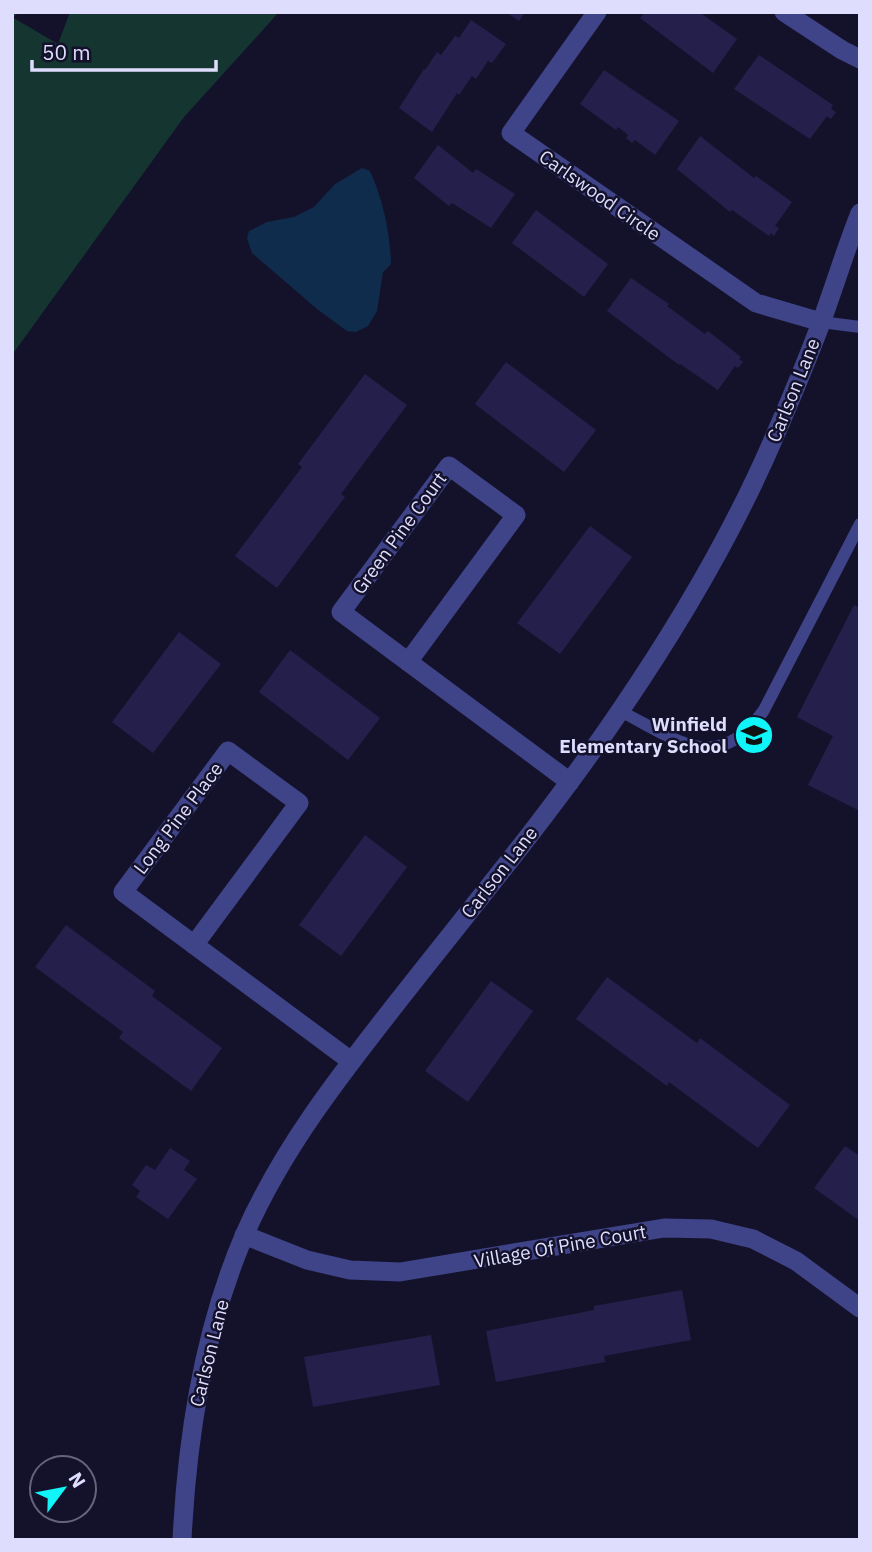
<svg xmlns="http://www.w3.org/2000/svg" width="872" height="1552" viewBox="0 0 872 1552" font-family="'IBM Plex Sans',sans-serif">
	<rect width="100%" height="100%" fill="#14122b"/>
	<!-- green -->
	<path fill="#153531" d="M70,12H279L184,117L12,355V17L58,44Z"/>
	<!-- water -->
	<path fill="#0f2c4d" d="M362,168L370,171C383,200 390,232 391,264L383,272L377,311L368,326L356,332L347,331L317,309L252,253L247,238L249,231L267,222L294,217L314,207L335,184Z"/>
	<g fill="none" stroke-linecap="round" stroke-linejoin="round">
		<!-- stream -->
		<path stroke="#0f2c4d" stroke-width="7" d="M12,14L14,12"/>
	</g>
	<!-- building -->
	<path fill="#241f4b" d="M506,12H525L519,21Z
		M645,12H699L737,39L713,73L640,18Z
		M471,20L506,44L492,63L488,61L476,79L472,76L459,95L457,93L432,132L399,108L424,69L425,70L437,52L441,55L455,36L459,38Z
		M759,55L833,105L831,109L836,112L831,119L827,116L810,139L734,89Z
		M604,70L679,121L655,155L635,140L632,143L626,138L628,135L618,127L616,130L580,104Z
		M700,136L754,178L756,176L792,202L775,226L779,228L774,236L771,233L769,236L732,210L730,212L677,169Z
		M438,145L473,173L476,169L515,194L491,228L452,203L449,206L414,178Z
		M536,210L608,264L584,297L512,243Z
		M631,278L669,304L667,306L705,334L708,331L741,357L739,359L743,362L738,368L735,366L718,390L680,364L679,365L607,311Z
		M506,362L596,430L564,472L475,404Z
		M365,374L407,405L341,494L345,497L277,588L235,556L302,467L298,464Z
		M590,526L632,557L560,654L517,623Z
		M854,605L860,608V811L808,785L833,736L797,717Z
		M179,632L221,664L153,753L112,722Z
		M290,650L380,718L348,760L259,692Z
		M365,835L407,867L341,956L299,925Z
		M66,925L155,991L152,996L222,1048L191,1091L119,1038L123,1032L35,967Z
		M607,977L697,1043L700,1038L790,1105L758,1148L669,1082L667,1086L576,1019Z
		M491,981L533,1011L468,1102L425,1071Z
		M845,1146L860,1156V1221L814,1188Z
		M170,1148L190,1161L184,1170L197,1179L168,1219L136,1197L140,1191L132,1185L146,1165L155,1170Z
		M682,1290L691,1340L604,1356L605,1362L496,1382L486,1331L594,1310V1306Z
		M431,1335L440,1385L313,1407L304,1357Z"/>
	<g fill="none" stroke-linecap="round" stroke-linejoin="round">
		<!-- service -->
		<path stroke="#3f4388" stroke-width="12" d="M821,322L860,327
			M620,711C676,739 718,777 764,710L860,524"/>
		<!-- minor -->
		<path stroke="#3f4388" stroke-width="19" d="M597,12L511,133L756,303L821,322
			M784,12L842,50L860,59
			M408,662L516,515L449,466L341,612L570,782
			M194,945L299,803L228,751L123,892L351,1061
			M244,1235L307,1260L350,1270L400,1272L664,1228L711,1229L753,1239L796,1261L860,1308
			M182,1540C187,1436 203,1332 244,1236C282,1148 344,1070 403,995C476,902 553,810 620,711C678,626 732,535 773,440C790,401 807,361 822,320C835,285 846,248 860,213"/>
	</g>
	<!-- icons -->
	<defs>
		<g id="school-disc" transform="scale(2.0125)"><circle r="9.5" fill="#10f5f7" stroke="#14122b"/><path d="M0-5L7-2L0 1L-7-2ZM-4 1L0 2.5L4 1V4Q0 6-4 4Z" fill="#111"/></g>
	</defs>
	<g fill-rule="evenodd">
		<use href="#school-disc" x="754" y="735"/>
	</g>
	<g text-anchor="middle" stroke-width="5" stroke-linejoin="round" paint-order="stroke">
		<!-- street labels -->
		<g font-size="19" fill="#deddfe" stroke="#14122b">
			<text transform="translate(600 195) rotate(35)" y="7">Carlswood Circle</text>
			<text transform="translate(793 390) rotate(-68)" y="7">Carlson Lane</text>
			<text transform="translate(399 533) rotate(-54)" y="7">Green Pine Court</text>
			<text transform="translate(178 818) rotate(-53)" y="7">Long Pine Place</text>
			<text transform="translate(499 872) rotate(-52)" y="7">Carlson Lane</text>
			<text transform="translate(560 1246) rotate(-10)" y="7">Village Of Pine Court</text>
			<text transform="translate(209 1353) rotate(-76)" y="7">Carlson Lane</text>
		</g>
		<!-- poi labels -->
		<g font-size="19" font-weight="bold" fill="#deddfe" stroke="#14122b" text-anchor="end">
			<text x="727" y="731">Winfield<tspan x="727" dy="22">Elementary School</tspan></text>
		</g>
	</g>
	<!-- border -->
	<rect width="872" height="1552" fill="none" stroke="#deddfe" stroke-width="28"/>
	<!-- north arrow -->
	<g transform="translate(63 1489) rotate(58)"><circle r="33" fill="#14122b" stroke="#65637f" stroke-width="2"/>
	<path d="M0-5L12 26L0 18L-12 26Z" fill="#10f5f7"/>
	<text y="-10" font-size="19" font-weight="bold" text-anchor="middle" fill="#deddfe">N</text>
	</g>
	<!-- scale -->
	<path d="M32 60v10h184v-10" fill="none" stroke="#deddfe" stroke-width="3.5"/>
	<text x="42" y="60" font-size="21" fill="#deddfe" stroke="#14122b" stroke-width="5" paint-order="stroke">50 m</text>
</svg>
